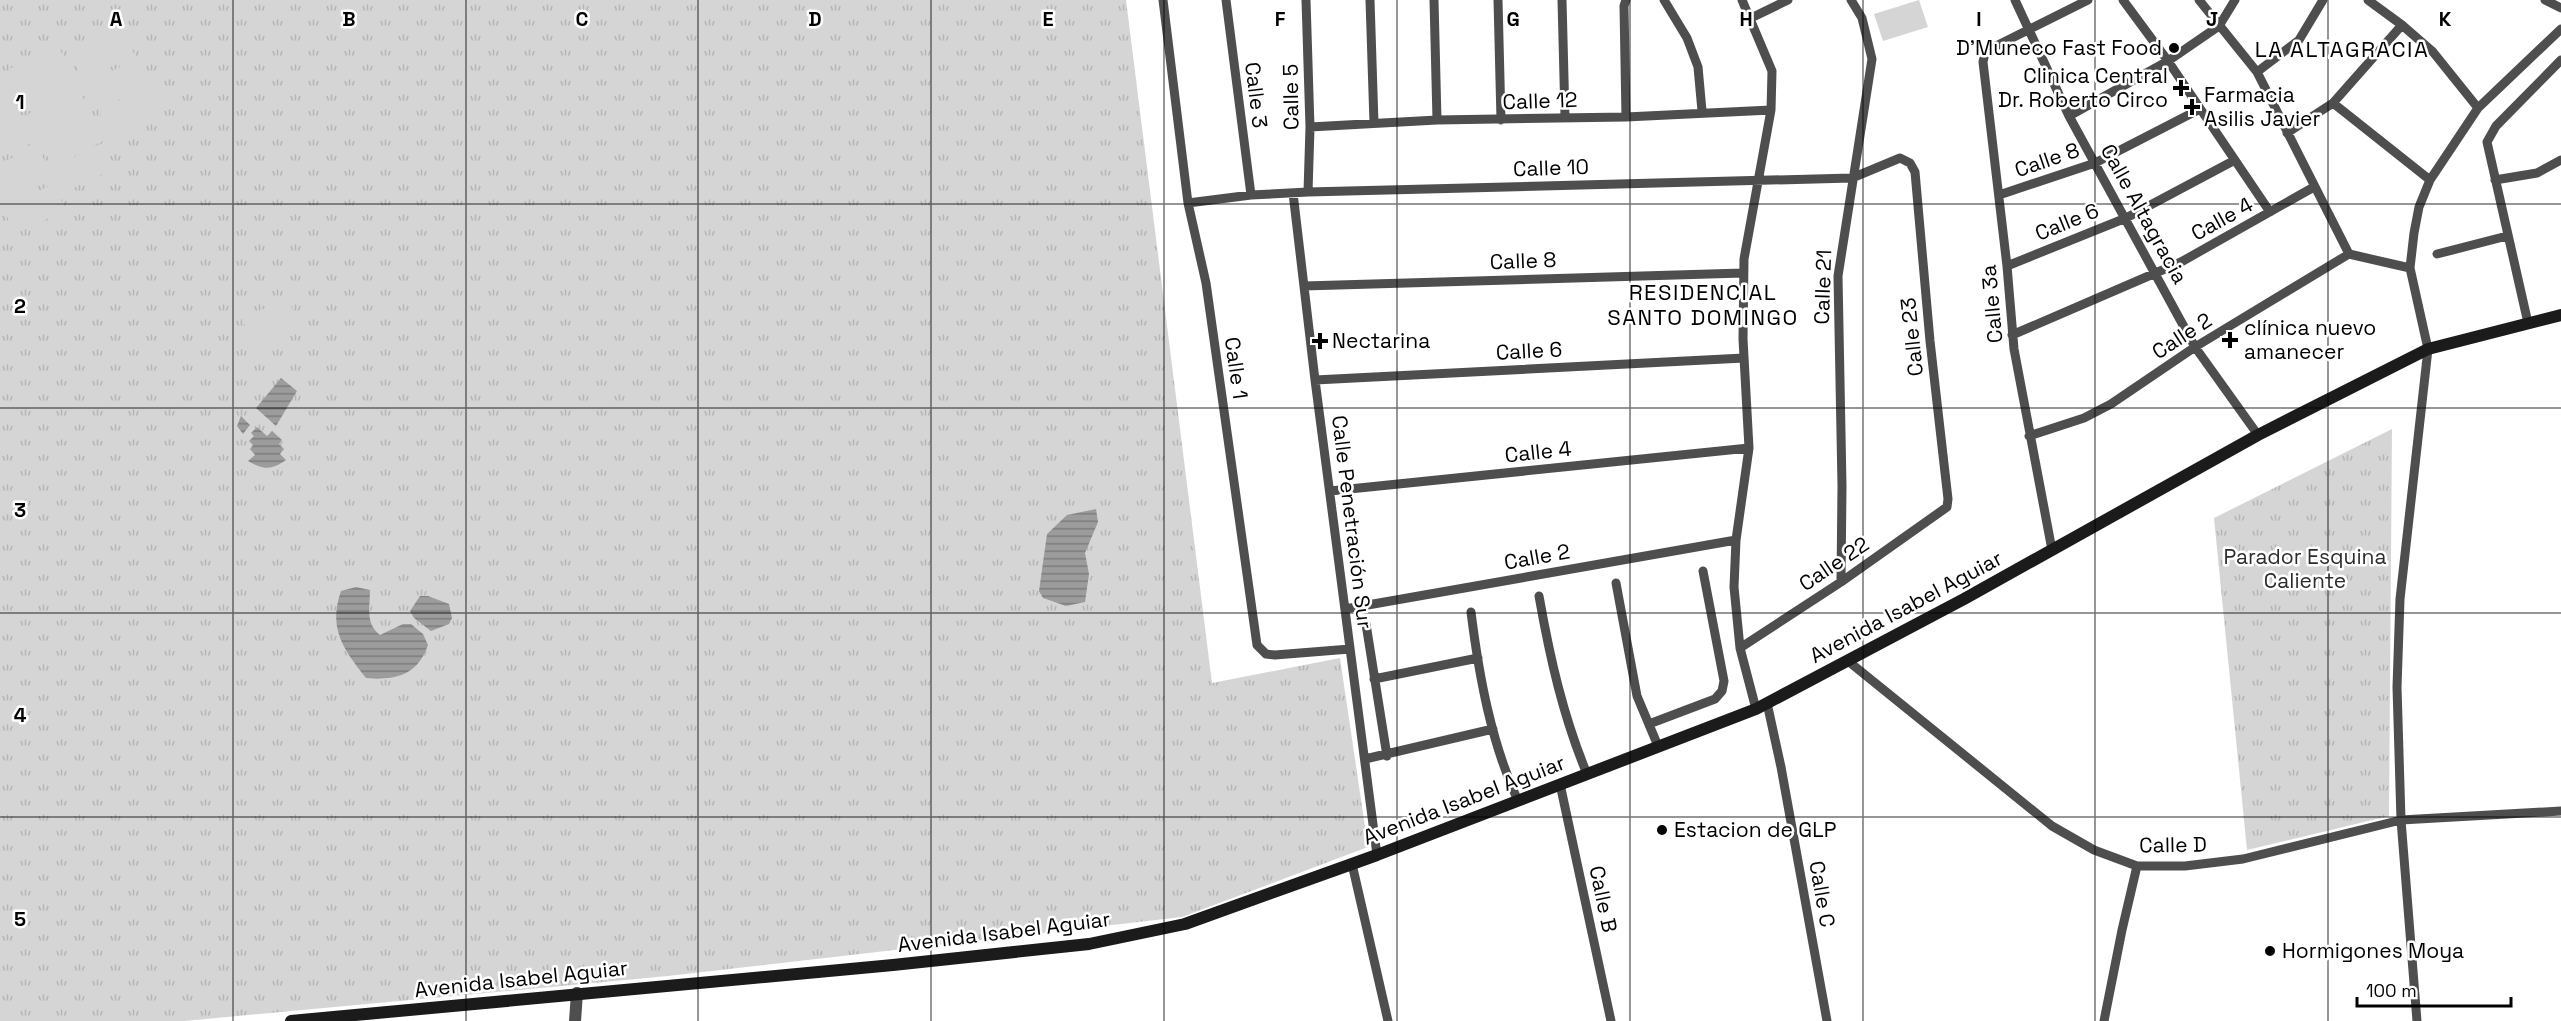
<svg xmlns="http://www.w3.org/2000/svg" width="2561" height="1021" viewBox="0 0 2561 1021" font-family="'Space Grotesk',sans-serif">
	<defs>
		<pattern id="grass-tufts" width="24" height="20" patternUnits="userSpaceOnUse" patternTransform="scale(1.5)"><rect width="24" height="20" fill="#d5d5d5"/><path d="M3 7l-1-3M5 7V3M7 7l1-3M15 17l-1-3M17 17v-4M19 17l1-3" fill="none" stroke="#b5b5b5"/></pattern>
		<pattern id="water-rules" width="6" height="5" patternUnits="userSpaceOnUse" patternTransform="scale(1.5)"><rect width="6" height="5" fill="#9c9c9c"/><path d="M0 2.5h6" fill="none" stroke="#7d7d7d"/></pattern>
	</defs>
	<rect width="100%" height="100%" fill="#fff"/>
	<!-- grass -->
	<path fill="url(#grass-tufts)" d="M0,0H1126L1212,683L1340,658L1368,847L1182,917L668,976L184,1021H0Z
		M2392,429L2389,816L2247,850L2214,518Z"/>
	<!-- pitch -->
	<path fill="#d5d5d5" d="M1919,0L1928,27L1883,41L1874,14Z
		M124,30L135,56L82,80L71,54Z
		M59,47L78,88L28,110L9,69Z
		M139,58L152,85L98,109L86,83Z
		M9,85L20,110L0,120V89Z
		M153,87L165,114L111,138L99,112Z
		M79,89L91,115L40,139L28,114Z
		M24,115L36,141L0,157V125Z
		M91,116L103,141L52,166L40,140Z
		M103,143L115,168L63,193L52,168Z
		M38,147L51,174L0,197V163Z
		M53,184L66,210L15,234L3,208Z
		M286,297L299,321L257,346L242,320Z"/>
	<!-- water -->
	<path fill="url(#water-rules)" d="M281,378L297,391L276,426L256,408Z
		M241,416L250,425L243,434L237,426Z
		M257,427L267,436L272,431L282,440L279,444L284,449L280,454L286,460C272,470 263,470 248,461L255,455L250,449L253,445L249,441L254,436L251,433Z
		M1096,509L1098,522L1085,553L1089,574L1085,602L1066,606L1043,598L1039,591L1047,534L1067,515Z
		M356,587L370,590C370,608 365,623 380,635L403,624H411L423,634L428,645C417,676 396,680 366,678C343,649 328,628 341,591Z
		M420,596H428L449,604L452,618L449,624L431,631L414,618L410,611Z"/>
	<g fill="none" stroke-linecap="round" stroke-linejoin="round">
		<!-- minor -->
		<path stroke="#4e4e4e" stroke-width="9" d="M1163,0L1188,203L1206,283L1257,645L1266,654L1275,655L1350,649
			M1226,0L1251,195
			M1306,0L1310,127L1308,192
			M1370,0L1374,123
			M1434,0L1437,120
			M1498,0L1501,120
			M1562,0L1565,117
			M1626,0L1624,6L1626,117
			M1664,0L1687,38L1698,67L1702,111
			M1742,0L1772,71L1771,110L1744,259L1743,339L1749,448L1736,540L1734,587L1740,648L1756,709
			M2015,0L2069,116L2195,347L2258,435
			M2123,0L2168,61L2270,212
			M2199,0L2257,72L2349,254
			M2368,0L2402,25L2433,52L2478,108
			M2545,0L2561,8
			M1751,18L1788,0
			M2257,72L2299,40L2323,0
			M2333,103L2430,180
			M2069,116L2168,61L2219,26L2235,0
			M1310,127L1437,120L1626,117L1771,110
			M2287,133L2333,103L2402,25
			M2495,180L2537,173L2561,160
			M1293,193L1315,380L1377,855
			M1999,195L2095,163L2200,109
			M1188,203L1251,195L1308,192L1852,178L1900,158L1910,163L1915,172L1930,341L1948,499L1947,507L1841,582L1740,648
			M2349,254L2410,268
			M2437,254L2507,236
			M2007,266L2126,218L2235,160
			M1304,286L1743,273
			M2528,323L2487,142L2496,126L2561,60
			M2012,335L2181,262L2314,187
			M1315,380L1744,358
			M2029,436L2084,418L2111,404L2195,347L2349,254
			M1330,491L1749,448
			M2052,550L2014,349L2007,266L1983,62L1985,53L1990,49L2088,0
			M1841,582L1842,486L1838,276L1872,59L1862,18L1851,0
			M1616,583L1637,696L1658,746
			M1539,596C1550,658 1563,716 1587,774
			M1345,609L1736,540
			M1471,612C1479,676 1491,742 1518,801
			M1366,624L1387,756
			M1848,661L2052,826L2094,850L2137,866H2185L2243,859L2401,820L2561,811
			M1374,679L1478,658
			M1767,703L1781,767L1827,1021
			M1649,724L1715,699L1722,691L1724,681L1703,571
			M1365,759L1493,729
			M1560,784L1611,1021
			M1352,864L1388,1021
			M2104,1021L2122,930L2137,866
			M2417,1021L2401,820L2397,687L2400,599L2428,349L2410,268L2414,233L2419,207L2430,180L2478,108L2561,29"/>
		<!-- tertiary -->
		<path stroke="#4e4e4e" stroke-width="12" d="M575,1021L577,993"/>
		<!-- secondary -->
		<path stroke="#1b1b1b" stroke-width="12" d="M291,1021L893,965L1089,944L1185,924L1377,855L1756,709L1964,599L2258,435L2428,349L2561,315"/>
	</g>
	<!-- grid -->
	<path fill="none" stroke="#000" stroke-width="1.5" stroke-opacity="0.55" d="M233,0V1021M466,0V1021M698,0V1021M931,0V1021M1164,0V1021M1397,0V1021M1630,0V1021M1863,0V1021M2095,0V1021M2328,0V1021M0,204H2561M0,408H2561M0,613H2561M0,817H2561"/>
	<!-- markers -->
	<g fill="#000" stroke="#fff" stroke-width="2">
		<circle cx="2174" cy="48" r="6"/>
		<path d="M2178 79h6v6h6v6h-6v6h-6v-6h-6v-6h6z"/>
		<path d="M2189 98h6v6h6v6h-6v6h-6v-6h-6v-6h6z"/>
		<path d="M2227 331h6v6h6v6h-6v6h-6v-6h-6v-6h6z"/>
		<path d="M1317 332h6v6h6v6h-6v6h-6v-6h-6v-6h6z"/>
		<circle cx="1662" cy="830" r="6"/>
		<circle cx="2270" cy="951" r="6"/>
	</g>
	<g text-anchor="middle" stroke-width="5" stroke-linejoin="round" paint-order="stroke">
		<!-- poi labels -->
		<g font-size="21" fill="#000" stroke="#fff" text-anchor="start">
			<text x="2162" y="55" text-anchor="end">D'Muneco Fast Food</text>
			<text x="2168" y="83" text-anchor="end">Clinica Central<tspan x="2168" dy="24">Dr. Roberto Circo</tspan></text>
			<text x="2204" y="102">Farmacia<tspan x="2204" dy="24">Asilis Javier</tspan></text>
			<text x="2244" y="335">clínica nuevo<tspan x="2244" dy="24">amanecer</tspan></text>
			<text x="1332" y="348">Nectarina</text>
			<text x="1674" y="837">Estacion de GLP</text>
			<text x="2282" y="958">Hormigones Moya</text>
		</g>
		<!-- street labels -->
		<g font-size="21" fill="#000" stroke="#fff">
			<text transform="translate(1256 95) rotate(83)" y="7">Calle 3</text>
			<text transform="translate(1291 97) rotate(-91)" y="7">Calle 5</text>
			<text transform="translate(1540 101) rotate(-2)" y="7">Calle 12</text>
			<text transform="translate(2047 160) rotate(-19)" y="7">Calle 8</text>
			<text transform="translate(1551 168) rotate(-2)" y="7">Calle 10</text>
			<text transform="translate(2144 214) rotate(61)" y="7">Calle Altagracia</text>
			<text transform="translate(2222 219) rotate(-29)" y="7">Calle 4</text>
			<text transform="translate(2067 222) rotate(-22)" y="7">Calle 6</text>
			<text transform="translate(1523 261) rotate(-2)" y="7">Calle 8</text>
			<text transform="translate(1823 287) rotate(-88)" y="7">Calle 21</text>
			<text transform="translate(1992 304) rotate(-95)" y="7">Calle 3a</text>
			<text transform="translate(2182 336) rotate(-33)" y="7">Calle 2</text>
			<text transform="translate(1912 337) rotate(-96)" y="7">Calle 23</text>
			<text transform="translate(1529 351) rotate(-3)" y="7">Calle 6</text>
			<text transform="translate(1236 368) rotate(82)" y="7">Calle 1</text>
			<text transform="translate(1538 452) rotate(-6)" y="7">Calle 4</text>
			<text transform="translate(1352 522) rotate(83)" y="7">Calle Penetración Sur</text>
			<text transform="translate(1537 557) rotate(-10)" y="7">Calle 2</text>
			<text transform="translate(1834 564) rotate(-34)" y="7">Calle 22</text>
			<text transform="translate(1906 607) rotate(-28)" y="7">Avenida Isabel Aguiar</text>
			<text transform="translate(1464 800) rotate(-21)" y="7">Avenida Isabel Aguiar</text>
			<text transform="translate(2173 845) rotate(-1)" y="7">Calle D</text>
			<text transform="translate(1822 894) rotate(80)" y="7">Calle C</text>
			<text transform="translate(1603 899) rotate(78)" y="7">Calle B</text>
			<text transform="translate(1004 932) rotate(-7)" y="7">Avenida Isabel Aguiar</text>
			<text transform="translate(521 979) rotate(-6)" y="7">Avenida Isabel Aguiar</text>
		</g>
		<!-- park labels -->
		<g font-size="21" fill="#2c2c2c" stroke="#fff">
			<text x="2305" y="564">Parador Esquina<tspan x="2305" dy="24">Caliente</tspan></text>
		</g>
		<!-- neighbourhood labels -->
		<g font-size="22" letter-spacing="1.5" fill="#000" stroke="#fff">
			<text x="2342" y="57">LA ALTAGRACIA</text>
			<text x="1703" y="300">RESIDENCIAL<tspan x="1703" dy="25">SANTO DOMINGO</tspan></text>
		</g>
	</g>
	<g font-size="20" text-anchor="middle" font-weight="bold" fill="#000" stroke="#fff" stroke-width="5" stroke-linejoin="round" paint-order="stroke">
		<text x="116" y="26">A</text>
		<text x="349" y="26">B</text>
		<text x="582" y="26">C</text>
		<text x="815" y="26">D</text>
		<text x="1048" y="26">E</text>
		<text x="1280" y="26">F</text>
		<text x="1513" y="26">G</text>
		<text x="1746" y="26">H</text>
		<text x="1979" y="26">I</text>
		<text x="2212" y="26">J</text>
		<text x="2445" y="26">K</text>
		<text x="20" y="109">1</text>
		<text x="20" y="313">2</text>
		<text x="20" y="517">3</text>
		<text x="20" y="722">4</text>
		<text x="20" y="926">5</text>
	</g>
	<!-- scale -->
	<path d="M2357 997v9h154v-9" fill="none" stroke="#000000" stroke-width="3"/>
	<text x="2366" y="997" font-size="18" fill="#000000" stroke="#ffffff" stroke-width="4.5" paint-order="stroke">100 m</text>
</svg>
